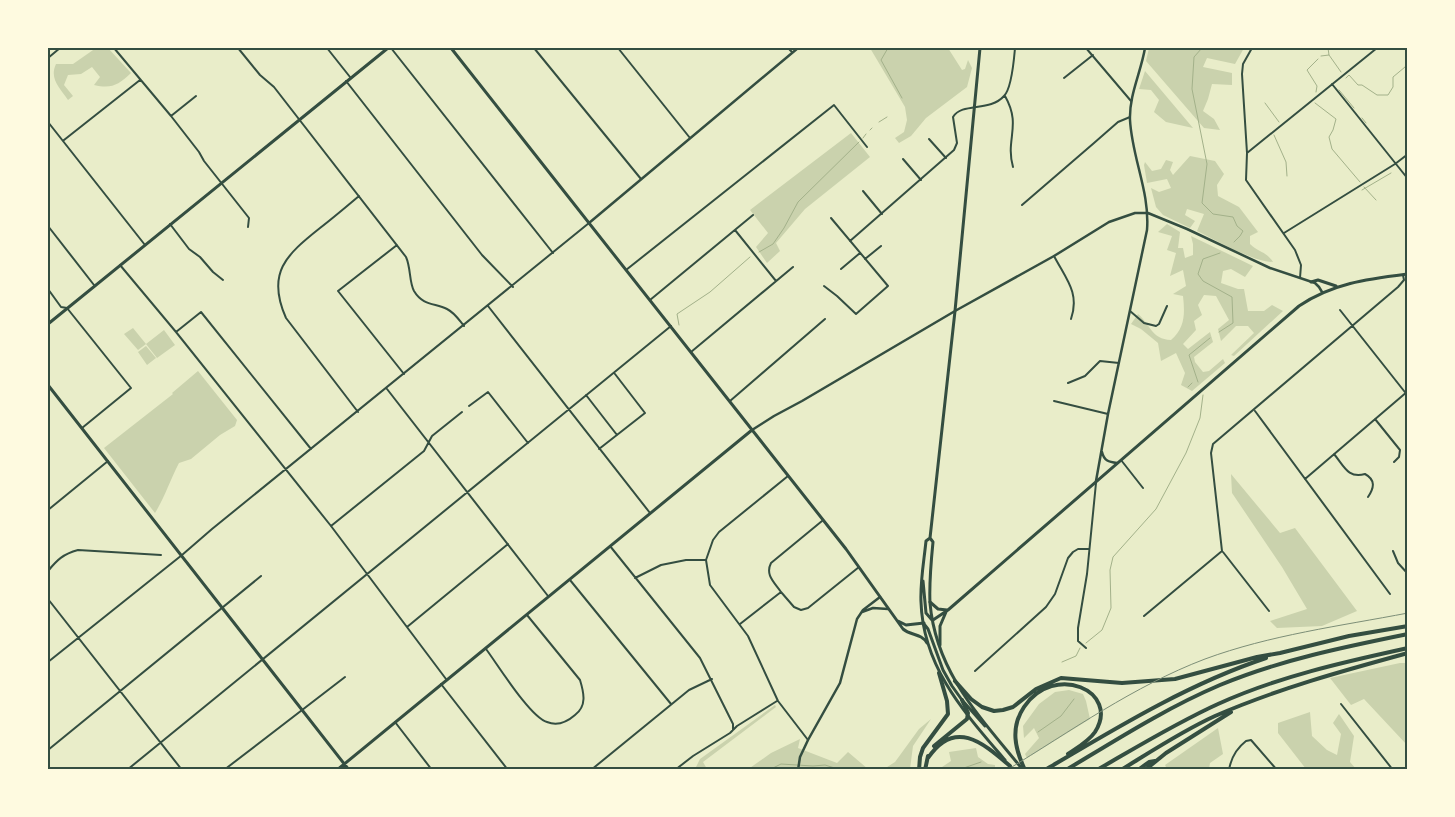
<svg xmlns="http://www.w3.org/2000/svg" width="1455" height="817" viewBox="0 0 1455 817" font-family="Lato,sans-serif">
	<rect width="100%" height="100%" fill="#e9edc9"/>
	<!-- green -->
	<path fill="#cad2ad" d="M96,48H108L131,73C118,85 112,89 94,85L100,77L92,67L81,74L68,75L64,85L73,96L68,100C60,88 49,79 56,64H73Z
		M870,48H948L962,70L965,69L968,60L972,68L967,87L926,118L911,136L899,143L895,138L904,132L907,120L905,107Z
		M1149,48H1244L1235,64L1207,58L1203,67L1232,73V85L1212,84L1208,99L1203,111L1214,119L1220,130L1204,128L1146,61Z
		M1145,71L1193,128L1166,122L1154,112L1159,100L1151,90L1139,89Z
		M851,133L870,157L805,209L776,243L780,251L767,263L756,247L768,233L750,210Z
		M1190,156L1215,161L1224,174L1217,185L1218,196L1239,207L1258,232L1250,236V244C1259,253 1266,251 1273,262C1253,262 1216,240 1197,231L1204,214L1187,209L1185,215L1195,221L1190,228L1163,215L1156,207L1151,188L1159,192L1171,188L1167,179L1147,183L1144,165L1145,162L1152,171L1161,169L1166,160L1173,162L1170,170L1173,175Z
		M1167,224L1180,232L1178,248H1183L1185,258L1193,255V244L1191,236L1253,266L1245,277L1231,269L1223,271L1221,283L1238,289H1244L1248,311H1264L1272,305L1283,311L1234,356L1231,355L1254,333L1248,326H1236L1221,341L1218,329L1229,320L1216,296L1204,295L1198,305L1202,315L1194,321L1196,330L1183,344L1188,349L1210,332L1213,342L1194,357L1195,362L1203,372L1209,371L1223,359L1225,363L1192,391L1181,385L1185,373L1176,353L1161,361L1158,343L1141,329L1131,324L1138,314C1151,325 1151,339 1171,340C1185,328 1185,314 1183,296L1173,294L1186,286L1183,270L1170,276L1176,253L1167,250L1172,236L1158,232Z
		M133,328L146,344L164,330L175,345L157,358L146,344L138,350L124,334Z
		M146,346L156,358L147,365L138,352Z
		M198,371L237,420L235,426L220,435L191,459L179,463C170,480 165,497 155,513L104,448L173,394L172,393Z
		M1231,474L1280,533L1295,528L1357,611L1322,626L1277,628L1270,621L1307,609L1282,567L1232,493Z
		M1400,663H1407V745L1364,699L1351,705L1330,678Z
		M1069,690L1083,694L1086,701L1090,719L1027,758L1025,754L1039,738L1034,728L1024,738L1023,726L1039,704L1055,692Z
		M775,705L776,707L703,762L707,769H695L700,759Z
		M1310,712L1312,736L1327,750L1337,755L1341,734L1333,723L1339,714L1354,736L1350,762L1356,769H1306L1278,733V723Z
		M931,719L913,746L910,769H884L895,762L919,729Z
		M1218,728L1223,754L1210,763L1209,769H1167L1165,765Z
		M800,739L798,748L837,763L848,752L868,769L747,770L771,753Z
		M976,748L978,757L988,764L995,765V769H941L942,767L951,761L949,752Z"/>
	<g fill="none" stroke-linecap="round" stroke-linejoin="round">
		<!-- stream -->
		<path stroke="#a3b18a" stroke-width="1" d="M888,48L881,60L902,98
			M1202,48L1194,57L1192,89L1207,164L1202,203L1213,214L1233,217L1237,226L1243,231L1240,236L1234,242
			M1329,55L1341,72
			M1321,56L1329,55L1328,48
			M1346,78L1349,75L1358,85H1362L1377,95H1388L1393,87V77L1405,67L1408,63
			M1339,90L1354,108
			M1316,92L1317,86L1307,70L1318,59
			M1265,103L1279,122
			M1315,103L1336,119L1333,130L1329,137L1332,149L1360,182
			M1362,118L1366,123
			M879,122L887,117
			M870,130L872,128
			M1274,135L1286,162L1287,176
			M863,138L866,134
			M1364,187L1376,200
			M1362,190L1391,173
			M759,252L773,244L784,228L798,202L859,142
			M679,325L677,314L710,292L750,257
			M1219,332L1233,323L1232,297L1203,281L1198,274L1203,259L1220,253
			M1198,382L1189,355L1210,338
			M1188,387L1192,383
			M1086,643L1102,630L1111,608L1110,570L1113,557L1156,509L1186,453L1200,418L1203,395
			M1062,662L1076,656L1080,648
			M1038,732L1061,716L1074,699
			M769,770L781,764L813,766L825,765L841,770
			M958,770L981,762"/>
		<!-- minor -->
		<path stroke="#344e41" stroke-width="2" d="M114,48L171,116L199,152L204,161L249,218L248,227
			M238,48L260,75L274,87L406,257C411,268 409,282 414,291C423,306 435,303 447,309C455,313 459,320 464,326
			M327,48L350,77
			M391,48L553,253
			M534,48L641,179
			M618,48L690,138
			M788,48L792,52
			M1086,48L1131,101
			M1252,48L1243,64L1242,74L1247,153L1246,180L1295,250L1301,265L1300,278
			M48,58L60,48
			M1064,78L1093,55
			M346,81L482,255L513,287
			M1332,84L1408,179
			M1005,96C1022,126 1005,139 1013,167
			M171,116L196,96
			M48,122L145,245
			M929,139L946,158
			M64,140L140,80
			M1247,153L1377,48
			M903,159L921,180
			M863,191L882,214
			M1022,205L1094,143L1118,122L1130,117
			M170,224L189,249L200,257L213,272L223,280
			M48,226L94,285
			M735,230L776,281
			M1284,233L1395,164L1408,154
			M850,241L954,150L957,143L953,117C962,102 990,112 1004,96C1012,88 1014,59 1015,48
			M397,245L338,291L404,374
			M1054,256C1066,279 1080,293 1071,319
			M865,259L881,246
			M120,265L176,332L331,526L446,679
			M841,269L860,253
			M626,270L834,105L867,147
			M824,286L837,296L856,314L888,286L831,218
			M48,289L61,307L67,308L131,388L82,428
			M650,300L753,215
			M488,306L650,513
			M1340,310L1408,396
			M1130,311L1144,323L1156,326L1159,324L1167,306
			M176,332L201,312L311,449
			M691,352L793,267
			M1068,383L1085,376L1100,361L1119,363
			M387,389L548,596
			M586,395L617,435
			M730,401L825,319
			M1054,401L1108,414
			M469,406L488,392L528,443
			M1255,411L1390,594
			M358,412L286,318C266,273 286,255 320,228C333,218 346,207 359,196
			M1375,419L1400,450L1399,457L1394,462
			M599,449L645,413L615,374
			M1334,454C1344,466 1348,479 1365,474C1376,480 1374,488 1368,497
			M1121,460L1143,488
			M788,476L719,532L713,540L706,560L710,585L748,636L778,701L808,740
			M1305,479L1408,391
			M48,510L108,461
			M331,526L424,451L432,436L462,412
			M610,546L700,658L733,724V730
			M1222,551L1211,453L1213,444L1398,287L1404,280L1403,275
			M1393,551L1398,563L1408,574
			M1223,552L1269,611
			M48,571C57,560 63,554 78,550L161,555
			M635,578L661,565L686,560H706
			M570,580L671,704
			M781,592L794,607L801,610L808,608L859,567
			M48,599L182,770
			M1144,616L1222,551
			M740,624L781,592C774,582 765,575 771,563L822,521
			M407,627L508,544
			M1086,648L1078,641V628L1087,574L1096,483
			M486,649C498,665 530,717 547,722C557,726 567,722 575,715C587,706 584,693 580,680L527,615
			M48,662L182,555L212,529L589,223
			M975,671L1046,607L1055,594L1068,558L1073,552L1078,549H1089
			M441,684L508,770
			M1341,704L1393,770
			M395,722L432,770
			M48,750L261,576
			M127,770L671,326
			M224,770L345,677
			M591,770L689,690L712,679
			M675,770L693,756L730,733L737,726L777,701
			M1229,770C1231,758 1237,748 1246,741L1251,740L1277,770"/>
		<!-- tertiary -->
		<path stroke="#344e41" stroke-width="2.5" d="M589,223L798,48
			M752,430L774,416L802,401L955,311L1054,256L1109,222L1135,213H1148L1187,229L1270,268L1315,283L1319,287L1322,292
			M1102,452C1104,461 1109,462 1117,463
			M1096,481L1108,414L1147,230C1150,192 1132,158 1130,120C1129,95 1141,72 1145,48
			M862,612L873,608L888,609
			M798,770L800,757L808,740L840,683L857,619L863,610L880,597"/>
		<!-- secondary -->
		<path stroke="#344e41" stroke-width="3" d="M451,48L846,549L903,629C911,636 921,633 927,643
			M1311,282L1318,280L1336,286
			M48,324L388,48
			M48,385L349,770
			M930,602L938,609L947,610
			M933,620L948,610L1299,306C1333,283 1368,279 1408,274
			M898,621L906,625L924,623
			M940,645V626L946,612
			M337,770L752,430"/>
		<!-- primary -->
		<path stroke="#344e41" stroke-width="3" d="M980,48L955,311L930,538L933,542C931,562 929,582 930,603C936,673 981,718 1023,770
			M930,538L926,541C924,561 920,582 921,602C923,668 965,713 1005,760
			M923,581L926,613L932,620
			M924,624L928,629L943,670L952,686L962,700L985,726"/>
		<!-- motorway -->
		<path stroke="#344e41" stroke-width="4" d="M955,681L971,699L982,707L994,711L1003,710L1013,707L1036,689L1061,678L1122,683L1175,679L1257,657L1280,653L1349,636L1408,626
			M934,746L967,719L968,713L962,700
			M928,758C955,718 983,743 1010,766
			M919,770L920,757L923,748L948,714L947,701L939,673
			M925,770L928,756
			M1025,770C1015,749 1010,728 1024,707C1054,662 1121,691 1095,732C1089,741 1077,748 1068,754
			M1045,770C1116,728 1188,684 1266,658
			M1066,770C1116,740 1166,708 1220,685C1280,660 1344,647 1408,634
			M1097,770C1137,747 1176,723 1218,704C1277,677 1344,662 1408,648
			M1121,770C1152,751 1182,731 1215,716C1277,689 1342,671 1408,653
			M1138,770L1149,762L1155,761
			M1145,770L1166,753L1231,712"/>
		<!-- tram -->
		<path stroke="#7c8e77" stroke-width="1" d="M1007,770C1071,731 1134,686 1205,659C1270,635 1340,626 1408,613"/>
	</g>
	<!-- border -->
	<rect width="1455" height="817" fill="none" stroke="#fefae0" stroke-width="98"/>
	<rect x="49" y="49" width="1357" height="719" fill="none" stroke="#344e41" stroke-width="2"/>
</svg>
